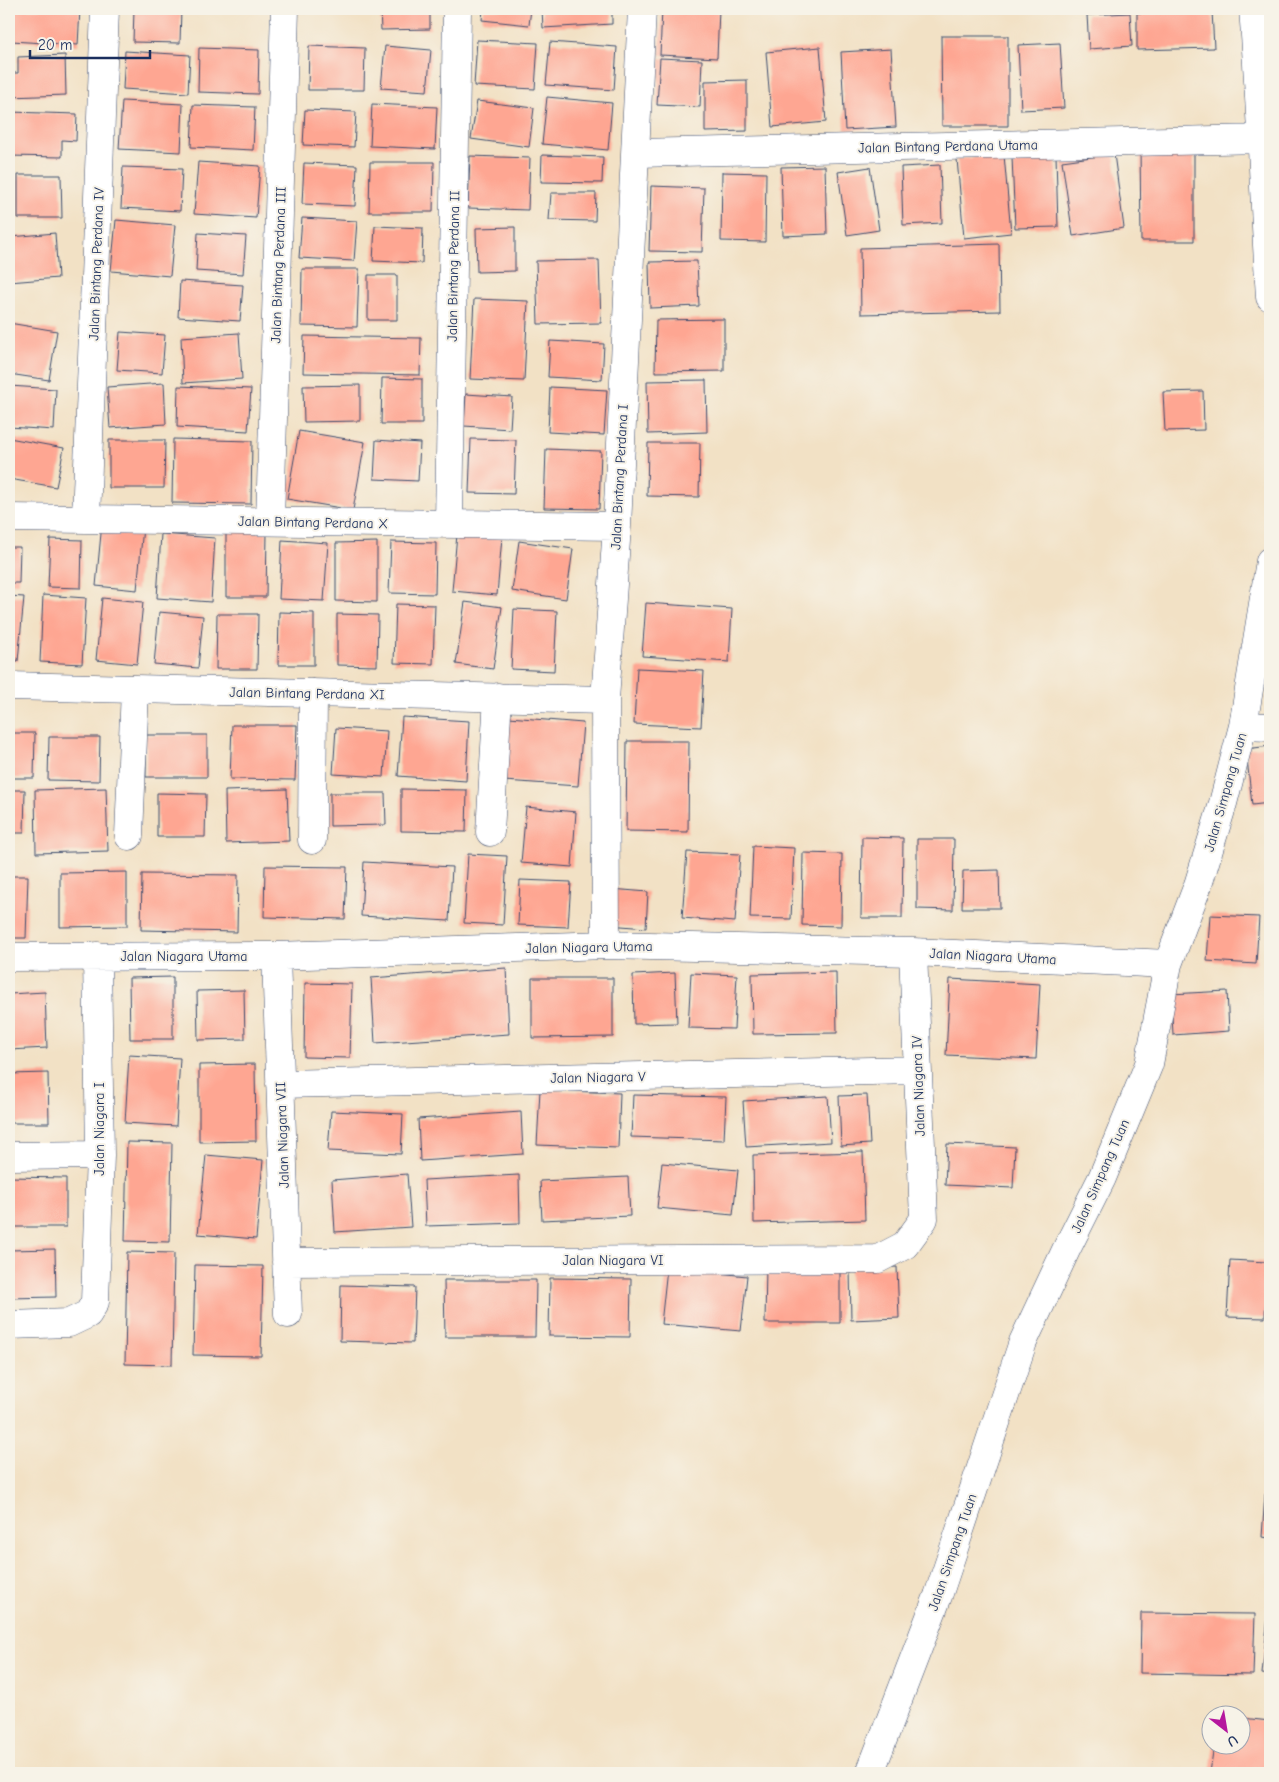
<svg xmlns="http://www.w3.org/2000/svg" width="1279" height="1782" viewBox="0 0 1279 1782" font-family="'Comic Neue',sans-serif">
	<rect width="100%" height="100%" fill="#f7f3e8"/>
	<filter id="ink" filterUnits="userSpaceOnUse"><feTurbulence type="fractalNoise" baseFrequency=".02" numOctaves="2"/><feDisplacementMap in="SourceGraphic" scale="10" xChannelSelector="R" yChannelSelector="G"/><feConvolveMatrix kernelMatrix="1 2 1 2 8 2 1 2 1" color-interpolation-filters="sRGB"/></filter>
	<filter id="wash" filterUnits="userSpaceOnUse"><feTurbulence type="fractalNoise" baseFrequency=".0096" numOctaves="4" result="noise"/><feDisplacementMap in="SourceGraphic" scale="20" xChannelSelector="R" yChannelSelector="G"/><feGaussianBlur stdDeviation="1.12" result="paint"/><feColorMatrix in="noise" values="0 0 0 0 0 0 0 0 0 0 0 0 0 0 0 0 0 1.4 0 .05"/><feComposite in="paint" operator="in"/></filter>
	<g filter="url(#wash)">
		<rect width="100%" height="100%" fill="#f2e1c5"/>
		<g id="blocks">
			<!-- building -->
			<path fill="#fea692" d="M13,9H80L78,45L11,41Z
				M134,9H181L180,43L133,42Z
				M380,9H430V29L381,30Z
				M483,9H531L529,25L482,20Z
				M542,9H612V24L543,28Z
				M662,9H719L717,58L660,55Z
				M1212,11L1214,48L1137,50V13Z
				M1130,13L1132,46L1089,49L1087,15Z
				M941,36H1008V126H942Z
				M477,40L538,43L535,89L474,86Z
				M550,42L617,47L614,90L546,85Z
				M1060,43L1064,108L1021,110L1018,45Z
				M309,46L365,48L364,90H308Z
				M385,46L431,50L427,91L381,88Z
				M820,47L826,122L772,127L766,52Z
				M199,48L259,50L258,94L198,92Z
				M891,49L896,127L845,130L841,52Z
				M125,51L190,55L188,93L123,89Z
				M65,55L66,95L9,97V73H18V57Z
				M660,58L702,60L700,107L657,105Z
				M747,80V131L705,132V81Z
				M547,97L612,103L608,150L542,144Z
				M122,101L183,104L181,152L119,149Z
				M477,101L534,108L529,147L471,139Z
				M372,104L437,107L435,149L370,146Z
				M193,105L255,107L253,150L191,147Z
				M305,110L356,112L354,147L303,145Z
				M9,112L77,114L76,141L62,140V157L9,156Z
				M1140,146H1194V241H1141Z
				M1114,154L1124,228L1073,236L1062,161Z
				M542,155L603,157L602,183L541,182Z
				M1004,155L1011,233L964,238L957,159Z
				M1056,155L1058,227L1015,228L1012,157Z
				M470,156L530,158L528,210L468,208Z
				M198,162L260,166L256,218L194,214Z
				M370,162H434L433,212H369Z
				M304,163L357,165L355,206L302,204Z
				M940,165L942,223L903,225L901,167Z
				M825,166L827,234L783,236L781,167Z
				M123,167L182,169L180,211L121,208Z
				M870,167L879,230L847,235L838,172Z
				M722,172L766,173L765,242L721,241Z
				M18,175H61L62,218H18Z
				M651,186L704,188L702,252L649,251Z
				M551,193H596L595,221L549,220Z
				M302,218L357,221L354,261L299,258Z
				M116,220L175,225L170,276L111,271Z
				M375,226L423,228L422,263L373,261Z
				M515,227V271L477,272L476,228Z
				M55,233L58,278L9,282V253L12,252L11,237Z
				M198,233L246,236L243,274L196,271Z
				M999,244L1000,311L861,314L860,248Z
				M599,260L601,323L538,324L536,261Z
				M697,261L699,306L650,308L649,262Z
				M302,269H359L357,327L301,326Z
				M368,275H397V320H368Z
				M180,281L243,285L240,321L178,317Z
				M474,299L528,301L524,381L470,379Z
				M724,319V371L655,372L656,320Z
				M9,323L57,331L49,380L9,374Z
				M120,332L165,335L162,373L117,370Z
				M239,333L242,379L183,383L181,337Z
				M304,336L421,338L420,375L303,373Z
				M550,341L604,344L602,380L548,377Z
				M382,378L422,379V424H381Z
				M706,380L707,432L648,434L647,381Z
				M164,383L166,424L110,428L107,387Z
				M360,385V421L304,422L303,386Z
				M9,386L56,389L54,430L9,427Z
				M178,386L251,389L248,431L177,427Z
				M550,387L607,390L604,435L548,432Z
				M1203,391L1204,430L1165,431L1163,392Z
				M466,394L512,397L510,429L464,426Z
				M299,431L365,442L353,510L287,499Z
				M9,438L64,448L56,487L9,479Z
				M173,439L252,441L251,504L172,503Z
				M471,439L516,440L514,494L469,493Z
				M109,440H165L164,488H109Z
				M376,440L420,443L418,481L374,479Z
				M648,443H700L699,497L647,496Z
				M546,449L601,451L599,509L544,508Z
				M102,523L143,527L137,590L96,586Z
				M226,532H267L266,597H226Z
				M161,534L215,538L211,602L157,598Z
				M457,534L502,537L497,595L452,591Z
				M50,539L82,540L81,588L48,587Z
				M282,540L328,543L324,601L279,599Z
				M519,541L573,549L566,599L512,591Z
				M377,542V602L336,601V543Z
				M391,542L436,543L435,594L389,593Z
				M9,547H20L19,583H9Z
				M43,595L86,598L82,664L40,662Z
				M9,596L24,597L18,661L9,660Z
				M102,598L143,602L137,664L96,660Z
				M465,602L502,607L493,669L456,664Z
				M646,603L732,609L729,662L642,656Z
				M396,604L435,605L433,664L394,663Z
				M514,609L557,611L554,671L511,669Z
				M159,612L203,616L198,668L154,664Z
				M279,612L314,613V665H278Z
				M217,614H258L257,669H216Z
				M337,614L378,615L377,666L337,665Z
				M637,668L704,671L701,727L634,724Z
				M1269,678H1270V716H1267Z
				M402,717L469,721L466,781L398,776Z
				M509,717L583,723L578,786L504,781Z
				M232,725H297L295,780L230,779Z
				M336,728L387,731L384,777L333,774Z
				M9,733H35L34,778H9Z
				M146,735H207V777H146Z
				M49,737H100L99,781L48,780Z
				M627,741H689L688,832L626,831Z
				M1270,746V803L1252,805L1246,749Z
				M106,788L108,851L36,853L35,790Z
				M287,789L289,841L226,843L225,791Z
				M401,789L467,790L466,832L401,831Z
				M9,790H25L24,833H9Z
				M157,793L206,794L205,837H157Z
				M330,793H385L386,825L330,826Z
				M526,807L576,812L572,867L521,863Z
				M862,837L903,838L902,918H861Z
				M917,839H954L953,910L917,909Z
				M753,846L794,848L791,919L750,918Z
				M687,852L740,854L735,922L682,918Z
				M803,853L842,854L841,926L802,925Z
				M468,854L507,856L503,925L464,923Z
				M364,862L452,867L449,921L361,916Z
				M265,866L347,867L345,919L264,917Z
				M999,870L1000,908H962L963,871Z
				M127,872V926L60,927V873Z
				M142,874L238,875L237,932L141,930Z
				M9,876H28L26,938H9Z
				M520,880L571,882L568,927L518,925Z
				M611,889L648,892L646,928L609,925Z
				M1210,915L1259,917L1256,964L1207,961Z
				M506,968L509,1034L375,1043L371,978Z
				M836,972L837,1033L753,1034L752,974Z
				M675,973L677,1023L634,1024L633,975Z
				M691,973L737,975L734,1029L688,1028Z
				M173,977V1039H130L129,978Z
				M532,978H613V1037L532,1038Z
				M950,979L1040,984L1036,1059L946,1055Z
				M305,983L352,984L350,1058L304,1057Z
				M244,990L245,1039L198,1040L197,991Z
				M1227,991L1229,1031L1173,1035L1171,994Z
				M45,992L47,1048L9,1050V994Z
				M129,1055L180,1058L176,1126L125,1123Z
				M255,1064L256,1141L199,1142V1065Z
				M48,1073L49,1123H9V1074Z
				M540,1090L620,1093L618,1148L537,1145Z
				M633,1095L726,1097L724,1140L631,1137Z
				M867,1095L870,1144L841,1146L839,1096Z
				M828,1096L831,1142L746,1147L743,1101Z
				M331,1111L403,1114L401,1154L328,1151Z
				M521,1112L523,1154L420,1161L418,1119Z
				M127,1142L172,1143L170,1242L125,1241Z
				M947,1144L1015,1147L1013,1188L945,1185Z
				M863,1152L865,1220L754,1223L753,1155Z
				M206,1155L263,1160L256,1239L198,1234Z
				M662,1163L738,1170L733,1215L657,1208Z
				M407,1174L411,1227L335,1232L332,1180Z
				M519,1175L520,1223L426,1226L424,1180Z
				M9,1177L66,1178V1227H9Z
				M628,1177L630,1216L542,1220L540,1181Z
				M55,1249L56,1297L9,1298V1250Z
				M127,1252L174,1253L172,1365L125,1364Z
				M1230,1260L1267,1262L1265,1318L1227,1317Z
				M195,1265L263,1266L261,1356L193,1355Z
				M766,1266L840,1267V1323H765Z
				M897,1267L899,1318L851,1320L850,1269Z
				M667,1268L747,1276L741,1331L661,1324Z
				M550,1278L631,1279L630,1337L549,1336Z
				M444,1280H536L535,1337H445Z
				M341,1285L415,1287L413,1343L340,1341Z
				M1265,1494H1270V1538L1262,1537Z
				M1141,1613L1255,1614L1253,1675L1140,1673Z
				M1268,1616H1270V1675L1262,1674Z
				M1242,1718L1270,1721V1773H1210L1214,1744H1242Z"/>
		</g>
	</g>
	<g filter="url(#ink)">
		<use href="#blocks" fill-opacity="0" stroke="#3b4a6d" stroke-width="1"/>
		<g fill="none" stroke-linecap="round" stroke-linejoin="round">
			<!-- minor casing -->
			<g stroke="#3b4a6d" stroke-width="29">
				<path id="minor" d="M1253,9C1261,105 1264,201 1270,297
					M636,153L1261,139
					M9,518L617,526
					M86,519L105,9
					M270,521L285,9
					M449,524L457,9
					M9,686L605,700
					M1243,726L1270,727
					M490,832L498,697
					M129,836L135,689
					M312,840L313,693
					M606,945L605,700L617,526L642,9
					M276,956L288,1314
					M9,957L276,956L606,945L913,952L1168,964
					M280,1084L917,1070
					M9,1156L100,1155
					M286,1262L878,1259L905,1245L924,1219L913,952
					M9,1325L69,1323L88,1314L95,1302L100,1155L97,956
					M870,1773L938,1596L1023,1342L1066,1250L1102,1178L1149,1064L1168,964L1198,885L1222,807L1243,726L1270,561"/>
			</g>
			<!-- minor -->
			<use href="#minor" stroke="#fff" stroke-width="28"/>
		</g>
	</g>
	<g text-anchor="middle" stroke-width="4" stroke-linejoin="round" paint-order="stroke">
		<!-- street labels -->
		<g font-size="14" fill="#1b2f5e" stroke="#f7f3e8">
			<text transform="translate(948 146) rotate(-1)" y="5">Jalan Bintang Perdana Utama</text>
			<text transform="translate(96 264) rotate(-88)" y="5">Jalan Bintang Perdana IV</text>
			<text transform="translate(278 265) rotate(-88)" y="5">Jalan Bintang Perdana III</text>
			<text transform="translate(453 266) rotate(-89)" y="5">Jalan Bintang Perdana II</text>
			<text transform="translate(619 477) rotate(-87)" y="5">Jalan Bintang Perdana I</text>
			<text transform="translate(313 522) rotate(1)" y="5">Jalan Bintang Perdana X</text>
			<text transform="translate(307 693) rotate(1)" y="5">Jalan Bintang Perdana XI</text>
			<text transform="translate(1225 792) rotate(-74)" y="5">Jalan Simpang Tuan</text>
			<text transform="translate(589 947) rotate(-1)" y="5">Jalan Niagara Utama</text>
			<text x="184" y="961">Jalan Niagara Utama</text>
			<text transform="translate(993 956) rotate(3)" y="5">Jalan Niagara Utama</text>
			<text transform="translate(598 1077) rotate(-1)" y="5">Jalan Niagara V</text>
			<text transform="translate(918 1086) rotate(-92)" y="5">Jalan Niagara IV</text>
			<text transform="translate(99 1129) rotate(-90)" y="5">Jalan Niagara I</text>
			<text transform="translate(282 1135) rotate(-92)" y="5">Jalan Niagara VII</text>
			<text transform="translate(1100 1176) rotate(-66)" y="5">Jalan Simpang Tuan</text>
			<text x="613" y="1265">Jalan Niagara VI</text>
			<text transform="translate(952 1552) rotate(-71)" y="5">Jalan Simpang Tuan</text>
		</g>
	</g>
	<!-- margin -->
	<rect width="1279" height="1782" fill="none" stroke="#f7f3e8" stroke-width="30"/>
	<!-- north arrow -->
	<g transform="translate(1226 1730) rotate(149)"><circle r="24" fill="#f7f3e8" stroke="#9fa5b1"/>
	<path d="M0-4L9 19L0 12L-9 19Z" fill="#b5179e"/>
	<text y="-8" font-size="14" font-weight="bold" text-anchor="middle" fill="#1b2f5e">U</text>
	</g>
	<!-- scale -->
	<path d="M30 50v8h120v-8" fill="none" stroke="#1b2f5e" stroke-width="2.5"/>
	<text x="38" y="50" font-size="15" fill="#1b2f5e" stroke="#f7f3e8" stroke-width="4" paint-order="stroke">20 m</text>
</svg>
